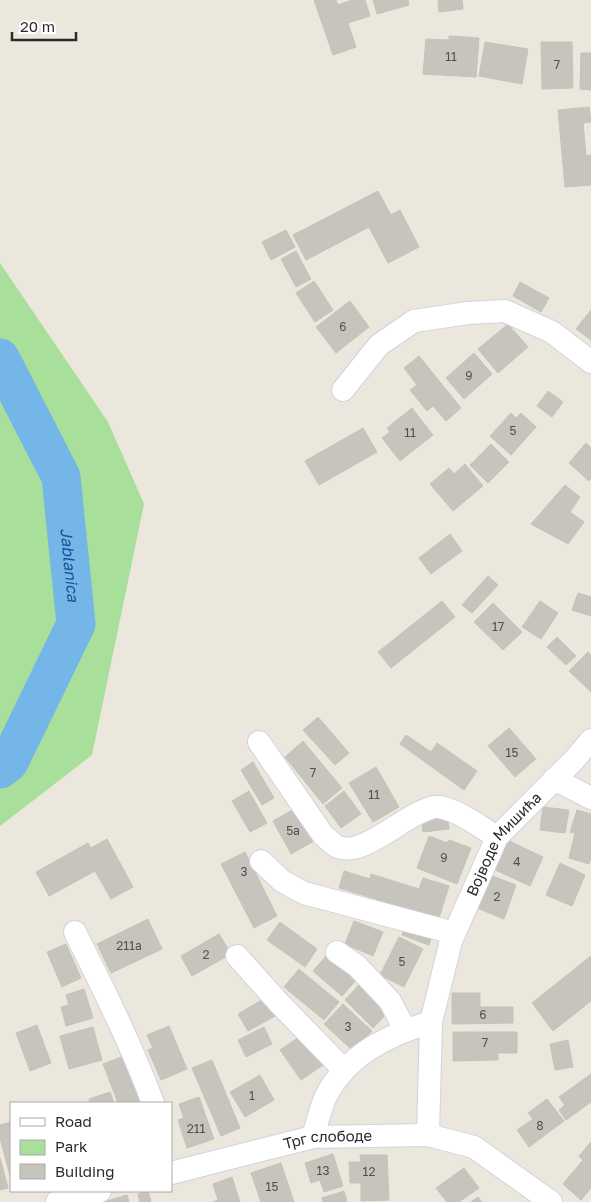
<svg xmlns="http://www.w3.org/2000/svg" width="591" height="1202" viewBox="0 0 591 1202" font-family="'Golos Text',sans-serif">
	<rect width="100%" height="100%" fill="#ebe7dc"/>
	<!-- green -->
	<path fill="#a7df9b" d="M0,263L108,422L144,504L92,755L0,826Z"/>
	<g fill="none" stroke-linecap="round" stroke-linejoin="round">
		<!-- river -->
		<path stroke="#74b6e8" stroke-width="39" id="s1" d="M0,358L61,477L76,624L9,762L0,769"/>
	</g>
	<!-- building -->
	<path fill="#c6c4bc" stroke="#c6c3b6" d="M314,0H336L338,5L352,0H365L370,16L348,23L356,47L333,55Z
		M373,0H408L409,5L377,14Z
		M438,0H462L463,9L439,12Z
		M449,36L479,38L476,77L423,74L426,39L449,40Z
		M485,42L528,49L522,84L479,76Z
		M541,42H572L573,88L542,89Z
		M581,53H591V90L580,89Z
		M589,107L591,122L583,123L586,156L591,155V185L565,187L558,110Z
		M378,191L391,215L400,210L419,247L388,263L369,227L306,260L293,235Z
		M286,230L295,247L271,260L262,242Z
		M296,251L311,279L296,287L281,259Z
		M314,281L333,310L315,322L296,293Z
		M520,282L549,298L541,312L513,296Z
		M350,301L369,327L336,353L316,327Z
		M591,310V340L576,329Z
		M508,324L528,347L498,373L478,349Z
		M474,353L492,374L464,399L446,378Z
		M419,356L461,408L446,421L433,406L427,411L410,390L417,385L404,368Z
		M548,391L563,402L552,417L537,406Z
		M412,408L433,435L400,461L382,438L390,432L387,428Z
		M511,413L516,418L521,413L536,427L511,455L490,436Z
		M363,428L377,452L319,485L305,461Z
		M586,443L591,448V478L589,481L569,463Z
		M491,444L509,462L488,483L470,465Z
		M465,464L483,486L453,511L430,484L449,468L454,474Z
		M565,485L580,497L570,512L584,522L568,544L531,524Z
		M450,534L462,551L431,574L419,558Z
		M488,576L498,585L472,613L462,605Z
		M578,593L591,597V616L572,610Z
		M442,601L455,617L391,668L378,652Z
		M540,601L558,613L541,639L522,627Z
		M493,603L522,632L503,650L474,622Z
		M557,637L576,656L566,665L547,647Z
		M588,652L591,655V692L569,671Z
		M318,717L349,753L335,765L303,730Z
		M509,728L536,759L515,777L488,746Z
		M406,735L431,752L437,743L477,771L464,790L400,744Z
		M303,741L342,788L323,804L285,757Z
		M253,762L274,798L262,805L241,770Z
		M376,767L399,807L373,822L349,783Z
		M249,791L267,823L250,832L232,801Z
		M344,791L361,814L341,828L325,806Z
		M543,807L569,810L565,833L540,830Z
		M296,808L314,841L291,854L273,821Z
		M577,810L591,814V858L589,864L569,858L575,833L570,832Z
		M447,813L449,829L423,832L421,816Z
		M429,836L447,843L449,840L471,848L457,884L417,868Z
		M107,839L133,887L111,899L95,871L49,896L36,872L88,843L91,848Z
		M505,839L543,857L530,886L491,868Z
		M245,852L277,916L254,928L221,864Z
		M560,863L585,875L572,906L546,895Z
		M344,871L370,879L371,874L419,889L423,878L449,886L439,918L339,888Z
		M490,875L516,885L504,919L477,908Z
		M148,919L162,949L111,973L97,944Z
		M354,921L383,932L373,956L345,944Z
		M280,922L317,949L305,967L267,940Z
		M406,926L432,936L429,945L402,935Z
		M219,934L231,954L192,976L181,956Z
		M399,937L423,949L404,987L380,975Z
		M66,944L81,978L62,987L47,952Z
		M327,955L356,980L342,996L313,971Z
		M591,956V1001L553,1031L532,1003Z
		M299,969L339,1002L324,1020L284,987Z
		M359,985L374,1000L390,1010L373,1028L345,1000Z
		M84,989L93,1018L66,1026L61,1007L69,1005L66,995Z
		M452,993H480V1007H513V1023L452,1024Z
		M267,997L277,1015L248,1031L238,1014Z
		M343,1004L372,1031L353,1051L324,1024Z
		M37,1025L51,1063L30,1071L16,1033Z
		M169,1026L187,1069L161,1080L148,1050L153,1048L147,1035Z
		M93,1027L102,1060L69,1069L60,1036Z
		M264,1027L272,1044L246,1057L238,1040Z
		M453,1032H517V1053H498V1060L453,1061Z
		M302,1035L323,1065L301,1080L280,1050Z
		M568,1040L573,1067L555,1070L550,1044Z
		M127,1055L145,1103H118L103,1064Z
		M212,1060L240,1128L221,1136L192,1068Z
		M591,1074V1102L566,1120L559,1110L565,1105L559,1097Z
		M260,1075L274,1100L245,1117L230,1092Z
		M110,1092L114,1103H90L89,1099Z
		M199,1097L214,1139L187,1148L178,1120L184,1118L179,1104Z
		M547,1099L564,1121L529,1147L517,1130L533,1119L528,1113Z
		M11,1122V1175L10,1176L0,1138V1125Z
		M591,1142V1188L581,1200L563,1184L583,1160L579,1156Z
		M333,1154L343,1186L324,1192L320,1180L311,1183L305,1163Z
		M360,1155H387L389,1200L361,1201V1183H350L349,1162H361Z
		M0,1158L8,1188L0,1190Z
		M281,1163L294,1202H261L251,1173Z
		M464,1168L479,1188L459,1202H447L436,1188Z
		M232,1177L240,1202H213L218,1200L213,1184Z
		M148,1191L151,1202H140L138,1194Z
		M344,1191L347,1202H323L322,1198Z
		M127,1195L129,1202H103Z
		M478,1197L482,1202H471Z"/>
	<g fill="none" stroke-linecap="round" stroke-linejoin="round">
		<!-- minor casing -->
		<g stroke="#d1d2e2" stroke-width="24">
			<g id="minor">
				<path d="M343,390L379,345L414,321L468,313L505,311L552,332L591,362"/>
				<path d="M259,742L323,835C327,838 333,845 338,847C363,857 402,817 428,809C431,808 435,806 439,807C459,810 480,827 497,837"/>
				<path d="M554,779L591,798"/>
				<path d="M261,861L282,881L304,893L454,933"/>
				<path d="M75,932C103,988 131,1044 153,1103"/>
				<path d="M337,952L357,966L390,1001L405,1030"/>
				<path d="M237,956L279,1003L343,1069"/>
				<path id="s2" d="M428,1135L431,1022L451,941L497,837L574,760L591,740"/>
				<path d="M313,1137C317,1124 320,1109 326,1096C347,1055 388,1035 431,1022"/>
				<path id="s3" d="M171,1173L313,1137L428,1135L474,1147L551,1202"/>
				<path d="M57,1202L100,1191"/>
			</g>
		</g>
		<!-- minor -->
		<use href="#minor" stroke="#fff" stroke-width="22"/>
	</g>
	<g text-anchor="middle" stroke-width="4.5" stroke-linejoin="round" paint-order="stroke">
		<!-- number labels -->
		<g font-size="12" fill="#51504e">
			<text x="451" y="61">11</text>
			<text x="557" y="69">7</text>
			<text x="343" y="331">6</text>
			<text x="469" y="380">9</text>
			<text x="513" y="435">5</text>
			<text x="410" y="437">11</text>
			<text x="498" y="631">17</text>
			<text x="512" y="757">15</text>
			<text x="313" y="777">7</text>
			<text x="374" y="799">11</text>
			<text x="293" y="835">5a</text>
			<text x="444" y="862">9</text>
			<text x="517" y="866">4</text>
			<text x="244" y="876">3</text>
			<text x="497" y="901">2</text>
			<text x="129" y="950">211a</text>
			<text x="206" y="959">2</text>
			<text x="402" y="966">5</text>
			<text x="483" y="1019">6</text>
			<text x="348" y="1031">3</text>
			<text x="485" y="1047">7</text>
			<text x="252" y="1100">1</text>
			<text x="540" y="1130">8</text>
			<text x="196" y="1133">211</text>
			<text x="323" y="1175">13</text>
			<text x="369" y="1176">12</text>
			<text x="272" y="1191">15</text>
		</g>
		<!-- street labels -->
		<g font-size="15" fill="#2a2a2a" stroke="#fff">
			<text dy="5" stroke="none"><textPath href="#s2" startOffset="308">Војводе Мишића</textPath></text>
			<text dy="5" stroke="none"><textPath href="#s3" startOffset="161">Трг слободе</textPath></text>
		</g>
		<!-- water labels -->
		<g font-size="16" font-style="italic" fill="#145293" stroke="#fff">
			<text dy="6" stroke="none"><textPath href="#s1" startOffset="222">Jablanica</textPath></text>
		</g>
	</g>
	<!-- legend -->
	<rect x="10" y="1102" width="162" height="90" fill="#ffffff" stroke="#aaaaaa"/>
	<rect x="20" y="1118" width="25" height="8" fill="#ffffff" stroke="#aaaaaa"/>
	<text x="55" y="1127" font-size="15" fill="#2a2a2a">Road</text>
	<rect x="20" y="1140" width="25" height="15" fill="#a7df9b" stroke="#aaaaaa"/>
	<text x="55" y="1152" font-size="15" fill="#2a2a2a">Park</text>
	<rect x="20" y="1164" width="25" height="15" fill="#c6c4bc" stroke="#aaaaaa"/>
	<text x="55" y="1177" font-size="15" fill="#2a2a2a">Building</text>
	<!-- scale -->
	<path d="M12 32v8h64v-8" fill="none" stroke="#2a2a2a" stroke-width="2.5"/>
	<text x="20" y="32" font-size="15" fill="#2a2a2a" stroke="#ffffff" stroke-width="4" paint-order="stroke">20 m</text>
</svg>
